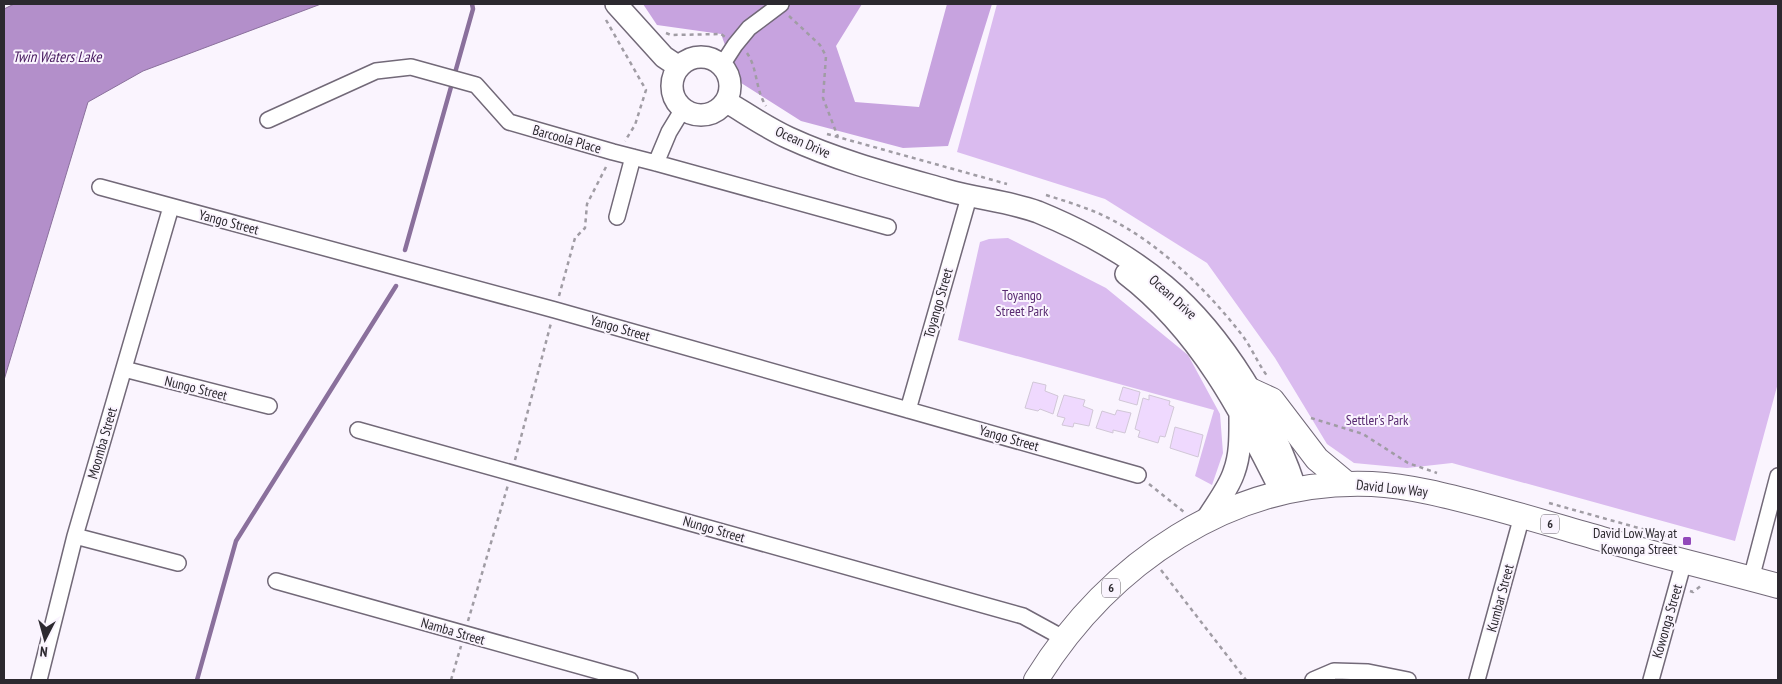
<svg xmlns="http://www.w3.org/2000/svg" width="1782" height="684" viewBox="0 0 1782 684" font-family="'PT Sans Narrow',sans-serif">
	<rect width="100%" height="100%" fill="#faf4fe"/>
	<!-- green -->
	<path fill="#dabbef" d="M997,4H1778V383L1735,541L1452,463L1407,468L1354,463L1327,444L1275,358L1207,263L1105,199L957,152Z
		M1008,238L1106,288L1188,355L1220,414L1223,453L1212,485L1195,476L1214,410L958,340L980,242L989,239Z"/>
	<!-- forest -->
	<path fill="#c7a3df" d="M643,4H862L836,46L855,102L919,107L947,4H992L948,146L903,148L801,121L738,81L721,34L657,25Z"/>
	<!-- water -->
	<path fill="#b38fca" stroke="#8a709c" d="M14,4H321L143,71L88,102L4,380V9Z"/>
	<g fill="none" stroke-linecap="round" stroke-linejoin="round">
		<!-- stream -->
		<path stroke="#8a709c" stroke-width="4.5" d="M405,250L473,9L472,4
			M197,680L236,541L396,286"/>
	</g>
	<!-- building -->
	<path fill="#efd9fe" stroke="#d1c7d7" d="M1033,382L1046,385L1045,391L1058,396L1053,414L1040,409L1038,411L1025,408Z
		M1123,387L1140,392L1137,405L1119,400Z
		M1064,395L1085,400L1083,406L1093,410L1089,426L1074,423L1073,427L1062,425L1065,418L1057,416Z
		M1149,395L1170,401L1169,405L1174,407L1165,437L1160,436L1158,443L1138,437L1140,431L1135,429L1143,398L1149,400Z
		M1117,410L1131,413L1125,433L1113,430V433L1096,428L1102,411L1115,415Z
		M1400,411L1401,414L1409,412L1412,420L1403,423L1402,419L1395,421L1392,414Z
		M1175,427L1203,435L1198,457L1170,448Z"/>
	<g fill="none" stroke-linecap="round" stroke-linejoin="round">
		<!-- street casing -->
		<g stroke="#726978" stroke-width="18">
			<path id="street" d="M722,65L735,45L749,28L781,4
				M268,120L376,71L411,67L476,85L509,122L613,152L656,163L888,227
				M656,163L669,132L683,109
				M100,187L555,310L1138,475
				M617,217L633,157
				M124,369L269,406
				M908,410L969,197
				M358,430L1023,616L1065,639
				M75,536L178,563
				M1751,579L1778,476
				M276,581L630,680
				M39,680L75,536L171,207
				M1313,680L1334,671L1368,672L1408,680
				M1477,680L1522,516
				M1651,680L1684,561"/>
		</g>
		<!-- secondary casing -->
		<g stroke="#726978" stroke-width="24">
			<path id="secondary" d="M616,4L664,57L679,67
				M672 86a29 29 0 1 1 58 0a29 29 0 1 1-58 0Z
				M727,102C747,114 767,128 789,138C839,161 893,175 946,190C977,199 1008,201 1038,212C1082,230 1128,255 1165,286C1224,336 1272,417 1296,490
				M1126,274C1199,330 1242,412 1282,493
				M1207,519C1216,504 1229,488 1234,472C1241,453 1240,433 1240,413"/>
		</g>
		<!-- primary casing -->
		<g stroke="#726978" stroke-width="26">
			<path id="primary" d="M1248,389L1272,400L1317,459L1347,484
				M1036,680C1108,564 1231,478 1372,484C1410,486 1448,496 1486,506C1524,516 1563,528 1602,539C1660,556 1720,570 1778,586"/>
		</g>
		<!-- path -->
		<path stroke="#a09ca4" stroke-width="2.5" stroke-dasharray="4 4" stroke-linecap="butt" d="M789,16L820,45L826,56L823,98L838,137
			M606,20L646,90L635,125L625,141
			M666,33L671,35L721,34L725,37
			M747,53C758,69 755,89 766,106
			M827,134L1007,184
			M1046,195C1062,200 1078,205 1093,211C1151,235 1204,286 1242,335C1252,348 1258,364 1268,377
			M559,296L575,238L585,228L587,204L607,165
			M1311,418L1363,434L1408,463L1437,473
			M515,460L551,323
			M1149,484L1184,512
			M1549,503L1671,537
			M1161,570L1246,680
			M1690,591L1693,592L1702,585
			M468,621L508,485
			M451,680L461,646"/>
		<!-- street -->
		<use href="#street" stroke="#fff" stroke-width="15"/>
		<!-- secondary -->
		<use href="#secondary" stroke="#fff" stroke-width="21"/>
		<!-- primary -->
		<use href="#primary" stroke="#fff" stroke-width="24"/>
	</g>
	<!-- markers -->
	<rect fill="#9248ba" stroke="#faf4fe" stroke-width="2" x="1682" y="536" width="10" height="10" rx="2.5"/>
	<g text-anchor="middle" stroke-width="4" stroke-linejoin="round" paint-order="stroke">
		<!-- shield labels -->
		<g fill="#faf4fe" stroke="#6a666d" stroke-width="1">
			<rect x="1541" y="514.5" width="18" height="19" rx="4"/>
			<rect x="1102" y="578.5" width="18" height="19" rx="4"/>
		</g>
		<g font-size="12" font-weight="bold" fill="#2c292f">
			<text x="1550" y="528">6</text>
			<text x="1111" y="592">6</text>
		</g>
		<!-- street labels -->
		<g font-size="14" fill="#2c292f" stroke="#faf4fe">
			<text transform="translate(567 139) rotate(16)" y="5">Barcoola Place</text>
			<text transform="translate(803 142) rotate(24)" y="5">Ocean Drive</text>
			<text transform="translate(229 222) rotate(15)" y="5">Yango Street</text>
			<text transform="translate(1173 297) rotate(42)" y="5">Ocean Drive</text>
			<text transform="translate(938 303) rotate(-74)" y="5">Toyango Street</text>
			<text transform="translate(620 328) rotate(16)" y="5">Yango Street</text>
			<text transform="translate(196 388) rotate(14)" y="5">Nungo Street</text>
			<text transform="translate(1009 438) rotate(16)" y="5">Yango Street</text>
			<text transform="translate(102 443) rotate(-74)" y="5">Moomba Street</text>
			<text transform="translate(1392 488) rotate(6)" y="5">David Low Way</text>
			<text transform="translate(714 529) rotate(16)" y="5">Nungo Street</text>
			<text transform="translate(1500 598) rotate(-75)" y="5">Kumbar Street</text>
			<text transform="translate(1667 621) rotate(-74)" y="5">Kowonga Street</text>
			<text transform="translate(453 631) rotate(16)" y="5">Namba Street</text>
		</g>
		<!-- park labels -->
		<g font-size="14" fill="#582a71" stroke="#faf4fe">
			<text x="1022" y="300">Toyango<tspan x="1022" dy="16">Street Park</tspan></text>
			<text x="1377" y="425">Settler's Park</text>
		</g>
		<!-- poi labels -->
		<g font-size="14" fill="#2c292f" stroke="#faf4fe" text-anchor="end">
			<text x="1677" y="538">David Low Way at<tspan x="1677" dy="16">Kowonga Street</tspan></text>
		</g>
		<!-- water labels -->
		<g font-size="15" font-style="italic" fill="#46185e" stroke="#faf4fe">
			<text x="57" y="62">Twin Waters Lake</text>
		</g>
	</g>
	<!-- border -->
	<rect width="1782" height="684" fill="none" stroke="#2c292f" stroke-width="10"/>
	<!-- north arrow -->
	<g transform="translate(45 639) rotate(186)" stroke="#faf4fe" stroke-width="4" paint-order="stroke">
	<path d="M0-4L9 19L0 12L-9 19Z" fill="#2c292f"/>
	<text y="-8" font-size="14" font-weight="bold" text-anchor="middle" fill="#2c292f">N</text>
	</g>
</svg>
